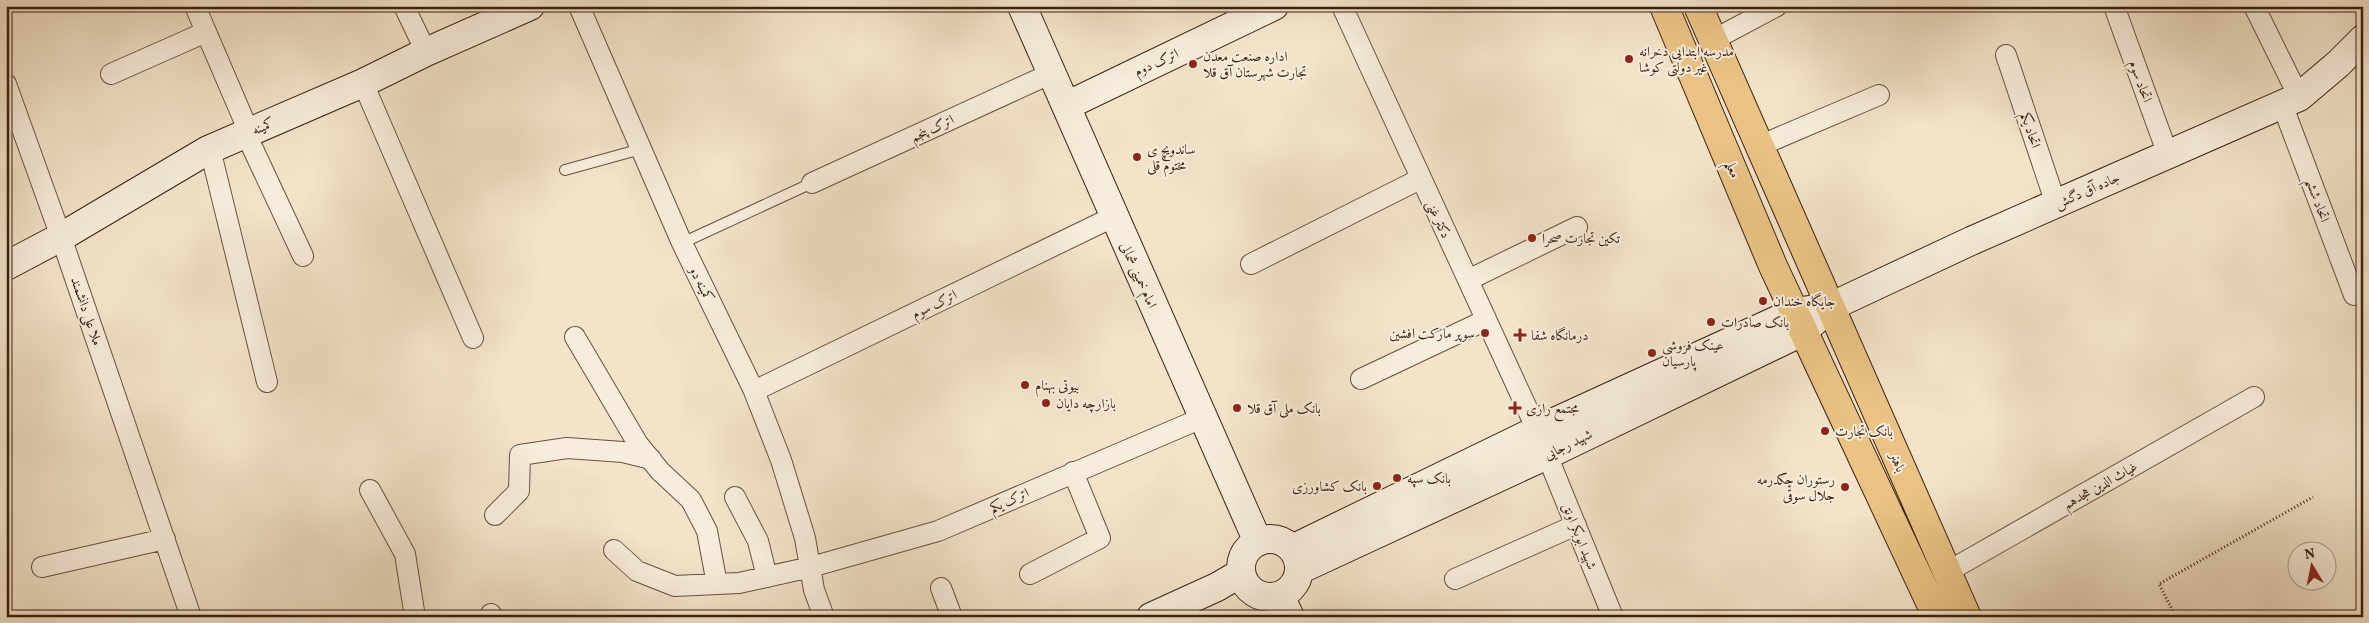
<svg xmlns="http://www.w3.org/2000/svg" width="2369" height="623" viewBox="0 0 2369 623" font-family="Vollkorn,Amiri,serif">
	<rect width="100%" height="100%" fill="#f2e3c9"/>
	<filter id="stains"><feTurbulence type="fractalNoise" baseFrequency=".004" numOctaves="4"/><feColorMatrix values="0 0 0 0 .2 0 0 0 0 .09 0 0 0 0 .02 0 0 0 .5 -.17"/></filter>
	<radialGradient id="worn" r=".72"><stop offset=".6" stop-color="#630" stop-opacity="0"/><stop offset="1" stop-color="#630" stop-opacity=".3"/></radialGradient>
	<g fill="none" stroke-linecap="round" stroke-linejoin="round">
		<!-- lane casing -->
		<g stroke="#69503f" stroke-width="12">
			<path id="lane" d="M565,170L641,149
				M682,243L812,183"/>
		</g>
		<!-- street casing -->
		<g stroke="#69503f" stroke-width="22">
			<path id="street" d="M195,6L249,132
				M404,6L426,52
				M579,6L682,243L754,391L781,460L805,538L814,590L824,617
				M1342,6L1537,430
				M2114,6L2168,155
				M2254,6L2299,97
				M1713,40L1777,6
				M2006,55L2056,204
				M111,74L206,32
				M363,83L473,338
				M6,84L61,237L191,617
				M2282,104L2354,295
				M246,134L303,256
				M1759,146L1879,95
				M210,149L267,382
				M812,183L1052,73
				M1251,264L1420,179
				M1468,280L1577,227
				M575,337L638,444L660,471L691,500L707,531L717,584
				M1361,379L1486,320
				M754,391L1113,217
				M1547,455L1613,617
				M370,490L405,554L415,617
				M735,497L758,541L767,577
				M495,515L519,491L520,455L567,448L623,452L651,459
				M614,550L637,571L675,586L739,583L811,567L938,531L1202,418
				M42,567L165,539
				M1947,572L2254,397
				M1030,574L1100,538L1073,472
				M1455,579L1576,525
				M941,588L952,617
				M491,614L492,617"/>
		</g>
		<!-- secondary casing -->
		<g stroke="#3b1f11" stroke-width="30">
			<path id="secondary" d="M1022,6L1258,542
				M1066,106L1274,6
				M6,266L61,237L208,150L363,83L426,52L530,6
				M1241 568a29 29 0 1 1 58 0a29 29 0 1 1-58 0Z
				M1292,549L1537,430L1795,312L1830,307L1971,241L2299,97L2338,64L2363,39
				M1299,570L1547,455L1804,331L1821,315
				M1280,596L1290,617
				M1151,617L1217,587L1241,573"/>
		</g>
		<!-- primary casing -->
		<g stroke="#3b1f11" stroke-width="30">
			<path id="primary" d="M1664,6L1773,266L1937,617
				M1698,6L1967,617"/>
		</g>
		<!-- path -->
		<path stroke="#3b1f11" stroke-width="3" stroke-dasharray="1 2.5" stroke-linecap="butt" d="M2176,617L2159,584L2313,497"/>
		<!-- lane -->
		<use href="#lane" stroke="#f7eddc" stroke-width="10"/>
		<!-- street -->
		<use href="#street" stroke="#f7eddc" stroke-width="20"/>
		<!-- secondary -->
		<use href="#secondary" stroke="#f7eddc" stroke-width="28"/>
		<!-- primary -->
		<use href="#primary" stroke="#e9c284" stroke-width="28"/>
	</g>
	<!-- markers -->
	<g fill="#8f2418" stroke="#f7eddc" stroke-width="2">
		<circle cx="1629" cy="59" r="5"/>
		<circle cx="1193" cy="64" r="5"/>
		<circle cx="1137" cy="157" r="5"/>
		<circle cx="1532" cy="238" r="5"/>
		<circle cx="1763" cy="301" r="5"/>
		<circle cx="1711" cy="322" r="5"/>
		<circle cx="1485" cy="333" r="5"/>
		<path d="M1517.5 327.5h5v5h5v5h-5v5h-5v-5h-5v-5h5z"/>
		<circle cx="1652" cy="353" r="5"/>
		<circle cx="1025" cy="385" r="5"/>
		<circle cx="1046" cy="403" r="5"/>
		<circle cx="1237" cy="408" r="5"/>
		<path d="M1512.5 400.5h5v5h5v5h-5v5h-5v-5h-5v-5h5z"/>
		<circle cx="1825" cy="431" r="5"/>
		<circle cx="1397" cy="478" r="5"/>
		<circle cx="1377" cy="486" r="5"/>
		<circle cx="1845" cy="487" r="5"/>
	</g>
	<g text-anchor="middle" stroke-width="4" stroke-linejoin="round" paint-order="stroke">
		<!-- poi labels -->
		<g font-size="14" fill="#3b1f11" stroke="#f7eddc" text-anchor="start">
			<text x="1639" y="56">مدرسه ابتدایی دخرانه<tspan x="1639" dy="16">غیر دولتی کوشا</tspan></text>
			<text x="1203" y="61">اداره صنعت معدن<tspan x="1203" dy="16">تجارت شهرستان آق قلا</tspan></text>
			<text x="1147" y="154">ساندویچ ی<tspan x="1147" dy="16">مختوم قلی</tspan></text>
			<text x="1542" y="243">تکین تجارت صحرا</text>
			<text x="1773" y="306">جایگاه خندان</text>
			<text x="1721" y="327">بانک صادرات</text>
			<text x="1475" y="338" text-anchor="end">سوپر مارکت افشین</text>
			<text x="1531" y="340">درمانگاه شفا</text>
			<text x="1662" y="350">عینک فروشی<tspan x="1662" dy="16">پارسیان</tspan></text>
			<text x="1035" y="390">بیوتی بهنام</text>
			<text x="1056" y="408">بازارچه دایان</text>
			<text x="1247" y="413">بانک ملی آق قلا</text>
			<text x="1526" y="413">مجتمع رازی</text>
			<text x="1835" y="436">بانک تجارت</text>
			<text x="1407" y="483">بانک سپه</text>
			<text x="1835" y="484" text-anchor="end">رستوران چکدرمه<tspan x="1835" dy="16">جلال سوقی</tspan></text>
			<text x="1367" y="491" text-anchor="end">بانک کشاورزی</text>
		</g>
		<!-- street labels -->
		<g font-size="14" fill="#3b1f11" stroke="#f7eddc">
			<text transform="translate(1156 62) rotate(-25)" y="5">اترک دوم</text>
			<text transform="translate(2141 81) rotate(70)" y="5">اتحاد سوم</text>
			<text transform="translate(263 126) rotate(-23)" y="5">کمینه</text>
			<text transform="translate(932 128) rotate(-25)" y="5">اترک پنجم</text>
			<text transform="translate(2031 130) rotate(72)" y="5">اتحاد یکم</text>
			<text transform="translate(1733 169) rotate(67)" y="5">معلم</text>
			<text transform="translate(2087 190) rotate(-24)" y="5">جاده آق دگش</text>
			<text transform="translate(2318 200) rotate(70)" y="5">اتحاد ششم</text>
			<text transform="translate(1439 219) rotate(65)" y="5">دکتر غنی</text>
			<text transform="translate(1139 275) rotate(66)" y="5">امام خمینی شمالی</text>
			<text transform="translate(702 284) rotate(64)" y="5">کمینه دو</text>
			<text transform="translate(934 304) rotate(-26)" y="5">اترک سوم</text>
			<text transform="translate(87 311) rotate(71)" y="5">ملا علی دانشمند</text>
			<text transform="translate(1568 444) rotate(-26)" y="5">شهید رجایی</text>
			<text transform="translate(1898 462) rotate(66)" y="5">باهنر</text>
			<text transform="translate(2100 485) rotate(-29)" y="5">غیاث الدین هجدهم</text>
			<text transform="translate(1009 500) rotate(-24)" y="5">اترک یکم</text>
			<text transform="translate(1580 536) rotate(68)" y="5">شهید ابوبکر اونق</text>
		</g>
	</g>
	<!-- margin -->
	<rect width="2369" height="623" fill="none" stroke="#f2e3c9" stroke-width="25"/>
	<rect x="8" y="8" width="2354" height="608" fill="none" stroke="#3b1f11" stroke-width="2.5"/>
	<rect x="12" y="12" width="2344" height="598" fill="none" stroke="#3b1f11"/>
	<!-- north arrow -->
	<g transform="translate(2312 566) rotate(350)"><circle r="24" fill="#f7eddc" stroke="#ac9b8b"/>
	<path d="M0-4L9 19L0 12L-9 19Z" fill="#8f2418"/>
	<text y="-8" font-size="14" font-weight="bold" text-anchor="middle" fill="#3b1f11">N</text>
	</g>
	<rect width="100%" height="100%" filter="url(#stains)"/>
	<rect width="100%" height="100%" fill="url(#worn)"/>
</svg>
